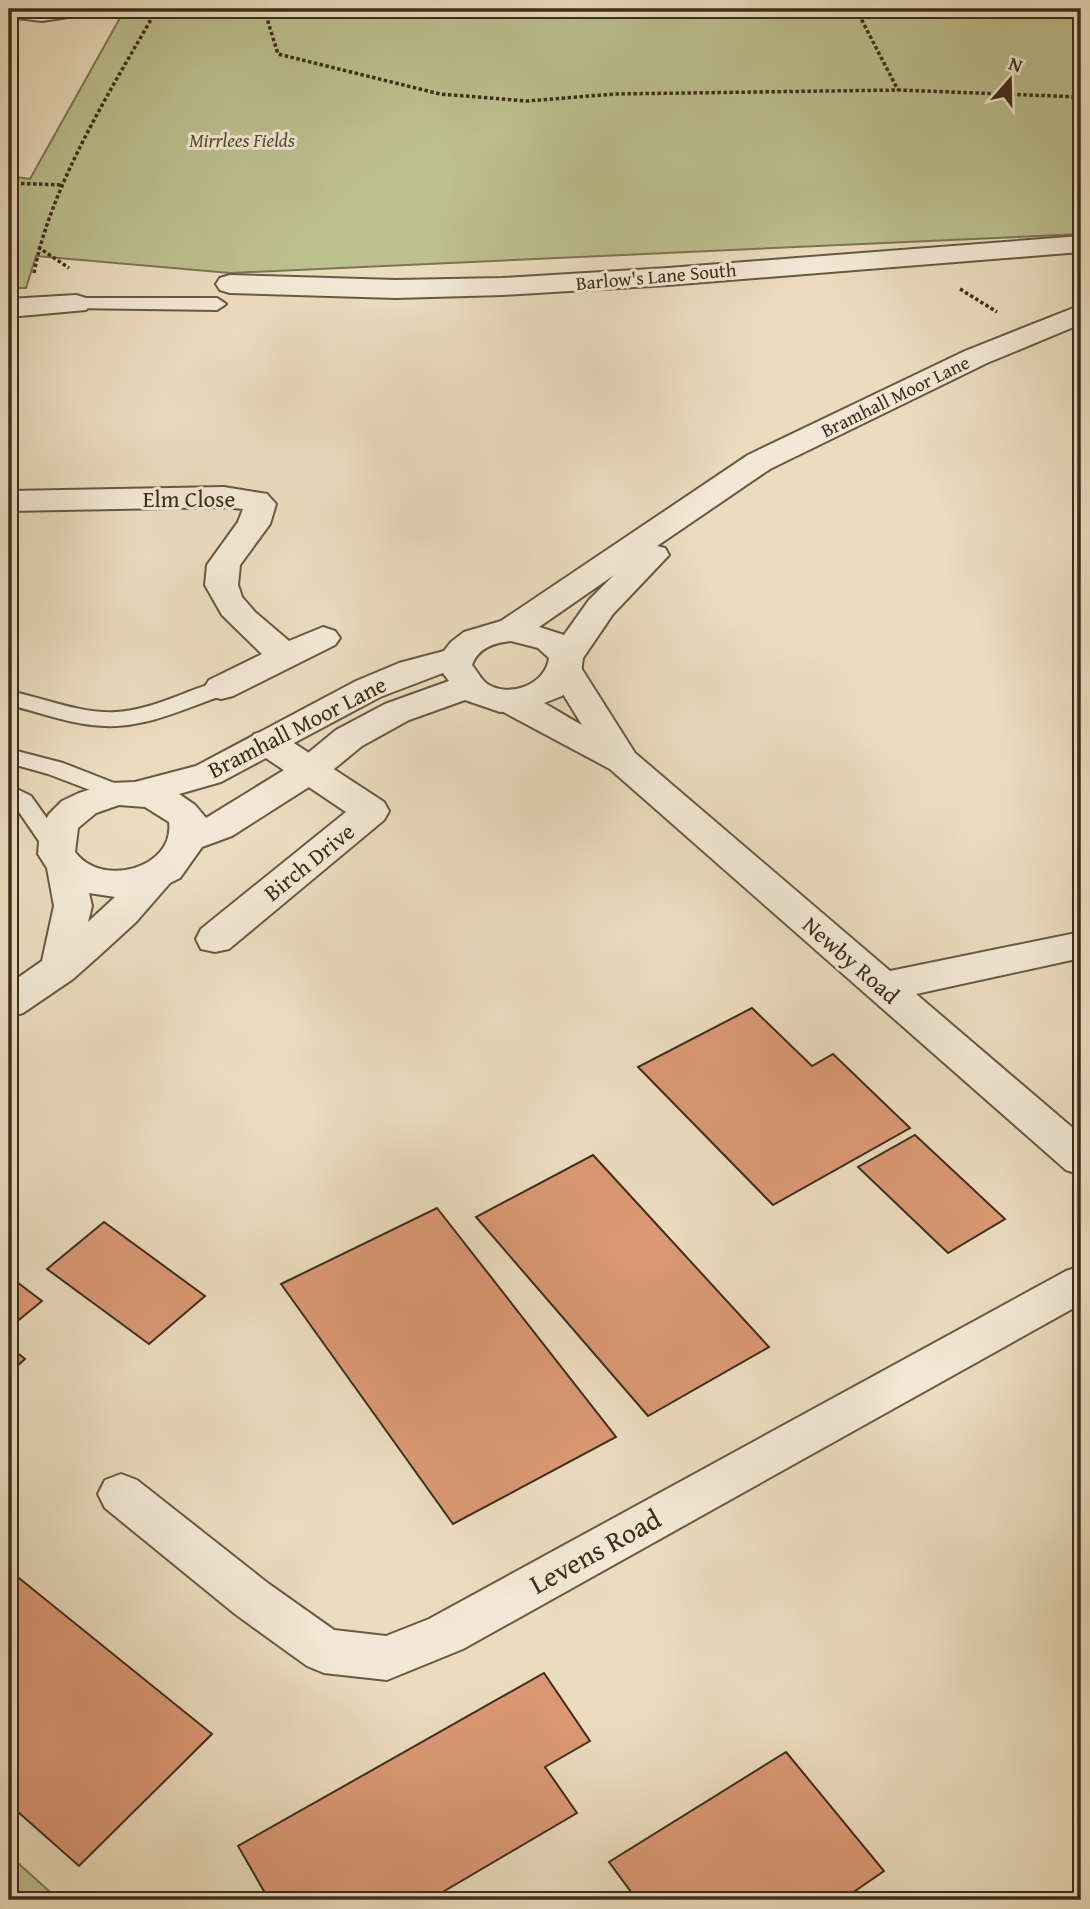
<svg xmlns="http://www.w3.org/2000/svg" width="1090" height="1909" viewBox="0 0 1090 1909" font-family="'Gentium Book Plus',serif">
	<rect width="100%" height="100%" fill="#ebdcbe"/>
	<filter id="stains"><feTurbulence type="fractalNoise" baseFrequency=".00286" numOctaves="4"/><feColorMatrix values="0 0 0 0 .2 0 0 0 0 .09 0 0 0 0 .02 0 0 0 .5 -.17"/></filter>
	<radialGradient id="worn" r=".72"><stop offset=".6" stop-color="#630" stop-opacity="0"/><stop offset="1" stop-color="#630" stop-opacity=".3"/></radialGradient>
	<!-- green -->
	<path fill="#bcbf8e" stroke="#7c7654" stroke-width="2" d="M125,9H1081V234L230,273L36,256L26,288H9V176L30,179Z
		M9,1855L59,1900H60H9Z"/>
	<!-- building -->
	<path fill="#db9875" stroke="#3d2d1b" stroke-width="2" d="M752,1008L812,1066L833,1054L910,1128L773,1205L638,1067Z
		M915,1135L1005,1219L948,1253L858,1167Z
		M593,1155L769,1347L648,1416L476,1217Z
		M437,1208L616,1437L453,1524L281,1284Z
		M104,1222L205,1296L149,1344L47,1269Z
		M9,1276L42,1301L9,1328Z
		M9,1346L25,1359L9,1373Z
		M9,1570L212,1734L79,1866L9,1804Z
		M544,1673L590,1741L545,1767L577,1813L429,1900H269L238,1846Z
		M786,1752L884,1871L842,1900H637L609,1862Z"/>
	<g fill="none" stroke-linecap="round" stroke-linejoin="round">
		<!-- service casing -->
		<g stroke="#685944" stroke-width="4">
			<path id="service" d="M76,298H217L226,304L217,310L69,308L67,304Z
				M221,681L229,683L232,688L229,693C189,707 147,728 104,726C71,725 40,712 9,705V691C44,698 80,714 116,712C153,710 186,690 221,681Z
				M9,749L63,763L127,788L131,793L127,798L119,801L48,774L9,763Z
				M9,785L31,796L65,844L61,850L53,852L45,850L15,806L9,803Z"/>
		</g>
		<!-- minor casing -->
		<g stroke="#685944" stroke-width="4">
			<path id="minor" d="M9,9H91L88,14L42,21L9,17Z
				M1081,236V252L668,285L503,295L396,298L230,293L220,290L216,284L220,278L230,275L396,280L503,278L668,268Z
				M76,295L86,298L91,304L86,310L9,317V299Z
				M224,487L267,494L276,504L270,524L240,565L238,585L242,597L255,612L289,641L323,627L335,631L340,638L335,645L233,696L221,699L209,696L204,688L209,680L262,654L222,615L205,585L207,565L238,522L243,509L224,507L9,511V491Z
				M566,660L578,663L635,753L890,971L1081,932V958L916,994L1081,1135V1175L1066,1170L610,769L496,708L491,700L496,692C524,685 557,712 582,725L549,671L554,663Z
				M267,730L280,734L384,802L389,811L384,820L229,949L215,952L201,949L196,939L201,929L346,812L254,750L249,742L254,734Z
				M1081,1266V1304L463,1649L387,1680L324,1673L307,1666L235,1614L105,1508L98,1494L105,1480L121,1474L137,1480L269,1584L334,1630L386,1636L429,1619L1066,1271Z"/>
		</g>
		<!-- tertiary casing -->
		<g stroke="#685944" stroke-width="4">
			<path id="tertiary" d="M1081,305V324L987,363L770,469L657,546L665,548L669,555L613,614L583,658L581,673L562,696L526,710L500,712L465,700L409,720L362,746L323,778L232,836L202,847L180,878L170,883L136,922L100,955L73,979L23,1013L9,1017V984L42,961L54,906L47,868L38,854L40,831L49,814L62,801L79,793L110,783L135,782L196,766L356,681L399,663L444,651L451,642L464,632L501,621L748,455L965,351ZM614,575L589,600L564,635L539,627ZM511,641L538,648L549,658C546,685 508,699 486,683C481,679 477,671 472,665C478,648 494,643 511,641ZM443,673L449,681L385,704L336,730L297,762L206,818L195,805L179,794L221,782L380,697ZM119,805L145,807L169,822C175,869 101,888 75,852L78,828L96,813ZM89,893L115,897L88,922L92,906Z"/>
		</g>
		<!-- path -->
		<path stroke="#3d2d1b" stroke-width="3.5" stroke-dasharray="3.5 2.5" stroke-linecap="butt" d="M264,9L278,54L440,94L527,101L615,94L898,90L1081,97
			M856,9L898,90
			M9,183L63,185
			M38,247L69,268
			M34,273C51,184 112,88 157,9
			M960,289L997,312"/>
		<!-- service -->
		<use href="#service" fill="#f2e8d5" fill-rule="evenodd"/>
		<!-- minor -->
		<use href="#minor" fill="#f2e8d5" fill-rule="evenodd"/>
		<!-- tertiary -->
		<use href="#tertiary" fill="#f2e8d5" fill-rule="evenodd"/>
	</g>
	<g text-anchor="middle" stroke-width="6" stroke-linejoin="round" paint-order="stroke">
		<!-- far-park labels -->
		<g font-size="19" font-style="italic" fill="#564a32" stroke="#f2e8d5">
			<text x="242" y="147">Mirrlees Fields</text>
		</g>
		<!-- far-street labels -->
		<g font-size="19" fill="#3d2d1b" stroke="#f2e8d5">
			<text transform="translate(656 276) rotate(-5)" y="7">Barlow's Lane South</text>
			<text transform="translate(895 396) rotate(-26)" y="7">Bramhall Moor Lane</text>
		</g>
		<!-- street labels -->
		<g font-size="23" fill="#3d2d1b" stroke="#f2e8d5">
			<text x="189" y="507">Elm Close</text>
			<text transform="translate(297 727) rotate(-27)" y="8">Bramhall Moor Lane</text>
			<text transform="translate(309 862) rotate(-39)" y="8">Birch Drive</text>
			<text transform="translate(851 960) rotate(41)" y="8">Newby Road</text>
		</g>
		<!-- near-street labels -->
		<g font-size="28" fill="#3d2d1b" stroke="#f2e8d5">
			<text transform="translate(595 1551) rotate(-29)" y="10">Levens Road</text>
		</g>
	</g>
	<!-- margin -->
	<rect width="1090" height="1909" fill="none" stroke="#ebdcbe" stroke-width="35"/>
	<rect x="10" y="10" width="1069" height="1888" fill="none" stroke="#3d2d1b" stroke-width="3.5"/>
	<rect x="18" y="18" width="1055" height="1874" fill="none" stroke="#3d2d1b" stroke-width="2"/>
	<!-- north arrow -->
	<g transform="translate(1010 80) rotate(20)" stroke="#f2e8d5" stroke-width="5" paint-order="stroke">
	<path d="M0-5L12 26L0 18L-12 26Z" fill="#3d2d1b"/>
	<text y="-10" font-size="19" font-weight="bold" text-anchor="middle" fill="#3d2d1b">N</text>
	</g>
	<rect width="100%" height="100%" filter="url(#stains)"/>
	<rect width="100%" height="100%" fill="url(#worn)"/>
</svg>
